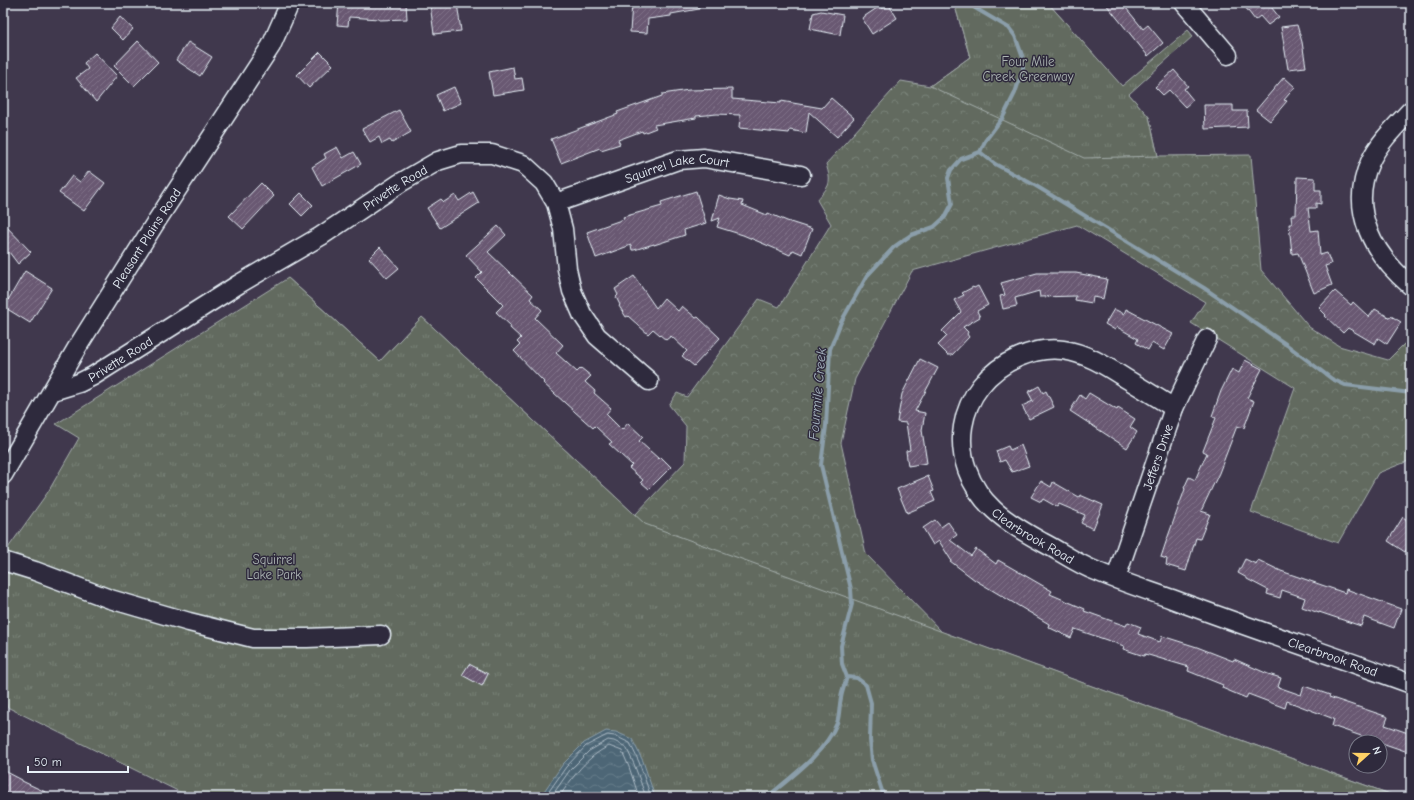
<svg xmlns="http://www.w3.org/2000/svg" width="1414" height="800" viewBox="0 0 1414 800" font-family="'Comic Neue',sans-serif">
	<defs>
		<pattern id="forest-crowns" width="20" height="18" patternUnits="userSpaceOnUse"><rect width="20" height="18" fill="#626b5f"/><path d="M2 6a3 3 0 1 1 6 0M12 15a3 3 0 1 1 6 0" fill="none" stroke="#788177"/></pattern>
		<pattern id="park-tufts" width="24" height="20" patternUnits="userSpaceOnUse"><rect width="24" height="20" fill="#626b5f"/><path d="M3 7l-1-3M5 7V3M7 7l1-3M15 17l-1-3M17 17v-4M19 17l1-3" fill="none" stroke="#788177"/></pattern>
		<pattern id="water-waves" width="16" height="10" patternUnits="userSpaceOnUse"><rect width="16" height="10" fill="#4d6676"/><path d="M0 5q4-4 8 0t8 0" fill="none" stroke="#677c8a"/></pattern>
		<pattern id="building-hatch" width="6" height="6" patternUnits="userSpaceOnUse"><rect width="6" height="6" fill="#695872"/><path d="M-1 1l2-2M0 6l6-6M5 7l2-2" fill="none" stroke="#7e7087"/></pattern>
	</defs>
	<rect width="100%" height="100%" fill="#40384d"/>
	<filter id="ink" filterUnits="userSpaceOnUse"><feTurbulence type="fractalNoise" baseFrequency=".025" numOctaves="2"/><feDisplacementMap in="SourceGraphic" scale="8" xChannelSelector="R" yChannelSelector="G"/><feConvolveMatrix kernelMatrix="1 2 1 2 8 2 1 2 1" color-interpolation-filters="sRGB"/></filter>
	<g filter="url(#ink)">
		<!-- forest -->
		<path fill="url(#forest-crowns)" stroke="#a5aeac" d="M954,3H1048L1149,117L1158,156L1251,155L1261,270L1309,327L1339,346L1388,360L1411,337V460L1378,473L1338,543L1251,512L1295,388L1191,323L1205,302L1077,225L912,271L855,379L841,443L866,554L942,632L1398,797L29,530L288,278L380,361L422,317L635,515L685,462L686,426L669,405L677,393L687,397L759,299L779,307L831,224L817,200C830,185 832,184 826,164L901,81L930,86L970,57Z"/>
		<!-- park -->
		<path fill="url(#park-tufts)" stroke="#a5aeac" d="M954,3H1048L1122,86L1188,30L1193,36L1129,94L1149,117L1158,156L1084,158L930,86L970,57Z
			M288,278L380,361L422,317L645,524L1398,797H190L3,705V555L48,492L79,438L56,424Z"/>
		<!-- water -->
		<path fill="url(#water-waves)" stroke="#8b9eaa" d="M606,731L616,732L632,739L643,761L655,797H540L563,764L584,743Z"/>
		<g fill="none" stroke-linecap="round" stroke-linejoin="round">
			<!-- shore -->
			<path stroke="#aab9c4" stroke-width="1" d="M545,797L566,767L586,746L607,735L615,736L630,743L639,762L651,797
				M551,797L570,770L589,751L608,740L614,741L626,747L634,764L646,797
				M559,797C573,777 586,757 609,746L622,751L629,767L639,797"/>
			<!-- stream -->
			<path stroke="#8b9eaa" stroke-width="4" d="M980,152L995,164L1036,186L1204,288L1287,345L1332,379L1345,385L1411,393
				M847,677L842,664L841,646L852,604L851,589L821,465L826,426L830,349L841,322L867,276L894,247L911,235L934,227L945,217L952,204L948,178L951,170L961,159L980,152L985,141L1003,117L1015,93L1023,69V58L1015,36L1009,28L975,8L971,3
				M847,677L857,678L866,685L871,703L870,740L872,760L884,797
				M767,797C791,777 825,753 837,723C840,714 839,706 841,698C842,691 845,684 847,677"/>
		</g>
		<!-- building -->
		<path fill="url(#building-hatch)" stroke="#e8f1f8" d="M339,3H366V4L406,3L407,19L379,20V19L349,17L348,26L337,25Z
			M436,3H457L461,31L434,34L430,4Z
			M632,3H648V6L673,3H699V9L671,14V16L648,19L647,33L630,32Z
			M1105,3H1122L1143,29L1148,25L1163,43L1148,56Z
			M1242,3H1268L1279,17L1268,25L1260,16L1255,20Z
			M889,5L897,18L872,34L862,18L880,6L882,9Z
			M821,11L843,15L840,35L810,29L813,13Z
			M120,17L133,29L123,40L111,28Z
			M1297,25L1302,42L1306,67L1288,69L1281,27Z
			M138,41L158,62L134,86L114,66Z
			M188,42L212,57L200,76L176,60Z
			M320,52L333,65L309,88L297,75Z
			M95,53L117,76L96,102L76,78L88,69L84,63Z
			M513,67L515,79L522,78L524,90L493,95L489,72Z
			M1174,70L1188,86L1184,89L1193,100L1185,107L1169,90L1163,95L1155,87Z
			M1284,77L1295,87L1284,100L1287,101L1270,121L1256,110Z
			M454,87L461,103L443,111L436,95Z
			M732,89V99L781,103V101L822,108L831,98L854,118L837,137L809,112L806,133L790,130L789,133L739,128L740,115L717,114L696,116V118L654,125L656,128L643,133L642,131L618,140L620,144L601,150L600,148L561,163L551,139L618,114L617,112L662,96V94L689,90Z
			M1204,105H1233V111H1247L1248,127L1205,129Z
			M399,110L411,132L392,143L390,140L382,144L379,137L370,142L362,129Z
			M337,147L343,158L354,152L361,164L322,186L312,167L326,158L324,154Z
			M89,171L105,183L84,211L59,193L72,176L80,182Z
			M1297,177L1315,178V190H1321V204L1316,203V208H1308L1311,231L1318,230L1320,255L1327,253L1331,264L1325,266L1332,285L1314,293L1298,253L1292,254L1289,224H1292L1291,215H1296Z
			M261,183L274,196L243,229L229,216Z
			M696,191L706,223L684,230L685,235L654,245V244L634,250H632L631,245L596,258L587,232L624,219L623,217L662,206L661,202Z
			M473,192L479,203L440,228L427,208L441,199L444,202L455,195L459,201Z
			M301,193L313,205L302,216L290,204Z
			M719,195L730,199L743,201L742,205L767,215L768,213L787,221L812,229L802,254L793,250L790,255L743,235L717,227L720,218L712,221Z
			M3,223L31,252L18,264L9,252L3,257Z
			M498,226L506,235L488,252L533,295L530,299L542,310L535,318L563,345L556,353L577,372L581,368L591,376L585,382L595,391L594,393L611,408L606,414L622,430L628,423L643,437L639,441L659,459L661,457L671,467L649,489L641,482L643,480L629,468L632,465L609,444L612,442L595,426L593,428L565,403L543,383L544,382L514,351L520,345L517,342L521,338L510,328L511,326L496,312L503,305L476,278L482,272L466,255Z
			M380,247L399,268L387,278L369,258Z
			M25,271L52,288L30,323L4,307Z
			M1037,273H1076L1107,279L1103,299L1093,297L1092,303L1075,300L1076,296L1040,297L1039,291L1015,298L1017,306L1003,309L1000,296L1005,295L1001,283Z
			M634,276L656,308L664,298L678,311L682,306L696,318L698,317L720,338L694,366L682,356L687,351L671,336L666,340L653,329L648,334L628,316L626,317L619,306L620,305L616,297L618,295L615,289Z
			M978,286L988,305L977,311L980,317L963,327L968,332L967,334L969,337L952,355H948L938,345L947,336L942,331L961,312L954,300L964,295L962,293L973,287L974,288Z
			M1335,291L1351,305L1353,302L1369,317L1375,309L1390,318L1391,316L1401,322L1387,344L1378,338L1375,344L1348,328L1343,333L1325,316L1326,315L1319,308Z
			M1114,309L1124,314L1126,309L1173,334L1164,350L1152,343L1148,350L1136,343L1138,339L1117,327L1115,330L1105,324Z
			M920,359L938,368L915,411L925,413L922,430L927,463L908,466L906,451L910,450L906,423L897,422L902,394Z
			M1245,360L1262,369L1247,398L1254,401L1244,428L1237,426L1219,473L1201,511L1210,514L1200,539L1196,538L1186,571L1166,565L1167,559L1161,557L1166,542L1185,489L1184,488L1189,477L1195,480L1207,453L1203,451L1216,418L1212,416L1221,391L1232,369L1239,373Z
			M1039,386L1043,393L1046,391L1054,407L1029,419L1022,406L1033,401L1028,392Z
			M1089,393L1117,410L1118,408L1135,419L1130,427L1137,432L1127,448L1070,411L1080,395L1085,399Z
			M1021,445L1029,466L1012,472L1005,460L1000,462L996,451L1008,446L1010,450Z
			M928,476L934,491L931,492L935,501L907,513L897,489Z
			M1041,481L1051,487L1053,482L1079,497L1080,495L1103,505L1093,529L1081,523L1085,515L1059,504L1057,507L1043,499L1041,502L1031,497Z
			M1403,517L1411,523V542L1405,552L1388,541Z
			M935,520L941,527L948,522L957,535L950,540L971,556L976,549L996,564L998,560L1052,591L1050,594L1085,609L1084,611L1126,626L1128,622L1141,627L1138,634L1160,642L1162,636L1197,647L1233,661L1234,659L1268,674L1281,678L1278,687L1301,695L1304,686L1330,695L1329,697L1388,717L1385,725L1411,734V753L1332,726L1334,719L1287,701L1285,708L1248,694L1246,698L1222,688L1223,685L1188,671L1189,667L1145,654L1144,656L1123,649L1124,646L1075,629L1071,638L1048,627L1049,624L975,580L950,561L951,560L939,541L933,545L923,528Z
			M1245,559L1256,564L1258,560L1281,571L1345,593L1346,589L1401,609L1394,628L1364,617L1361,626L1319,612V613L1302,607L1305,598L1282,590L1280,598L1267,594L1268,590L1247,579V578L1238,573Z
			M469,664L488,674L482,686L462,675Z
			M3,770L22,780V781L56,797H14L3,791Z"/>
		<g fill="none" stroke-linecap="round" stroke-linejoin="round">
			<!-- minor casing -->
			<g stroke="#e8f1f8" stroke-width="21">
				<g id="minor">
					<path d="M1184,3L1228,55"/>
					<path d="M1411,110C1396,126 1379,142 1370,162C1348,211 1374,255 1411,286"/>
					<path id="s1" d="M556,203L678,160L704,158L801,175"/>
					<path id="s2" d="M53,391L79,383L93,376L239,284L321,236L400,183L438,161L461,154H492L523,164L544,183L556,203L563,229L567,269L572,291L582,314L597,336L649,381"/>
					<path id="s3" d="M1174,408C1158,398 1142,388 1125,378C1106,366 1086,353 1063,350C1048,348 1033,351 1019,357C954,385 943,463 994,510C1008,523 1026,533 1042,542C1060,551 1077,564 1096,571C1121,582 1147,590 1172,599C1252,629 1332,655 1411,684"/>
					<path id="s4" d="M3,475L78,346L154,225L271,46L290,3"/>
					<path d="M3,561L35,571L110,599L189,622L253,638H307L381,635"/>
					<path id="s5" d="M1116,578L1174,408L1207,339"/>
				</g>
			</g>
			<!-- minor -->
			<use href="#minor" stroke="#2f2a3d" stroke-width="18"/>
		</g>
	</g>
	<g text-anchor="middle" stroke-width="3" stroke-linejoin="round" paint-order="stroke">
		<!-- park labels -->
		<g font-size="13" fill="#acb5b3" stroke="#2f2a3d">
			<text x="1028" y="66">Four Mile<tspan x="1028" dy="15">Creek Greenway</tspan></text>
			<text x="274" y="564">Squirrel<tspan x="274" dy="15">Lake Park</tspan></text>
		</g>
		<!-- street labels -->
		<g font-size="13" fill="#e8f1f8" stroke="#2f2a3d">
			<text dy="5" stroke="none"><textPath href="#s1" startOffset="127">Squirrel Lake Court</textPath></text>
			<text dy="5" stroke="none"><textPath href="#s2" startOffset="399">Privette Road</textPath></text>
			<text dy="5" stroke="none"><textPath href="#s4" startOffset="277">Pleasant Plains Road</textPath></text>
			<text dy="5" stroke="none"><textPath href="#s2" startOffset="75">Privette Road</textPath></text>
			<text dy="5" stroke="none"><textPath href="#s5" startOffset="128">Jeffers Drive</textPath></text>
			<text dy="5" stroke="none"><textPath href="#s3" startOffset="404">Clearbrook Road</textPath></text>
			<text dy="5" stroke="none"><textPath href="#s3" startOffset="728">Clearbrook Road</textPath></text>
		</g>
		<!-- water labels -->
		<g font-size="14" font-style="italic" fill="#aab9c4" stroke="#2f2a3d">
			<text transform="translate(817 394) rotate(-85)" y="5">Fourmile Creek</text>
		</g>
	</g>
	<!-- margin -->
	<rect width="1414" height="800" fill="none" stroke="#2f2a3d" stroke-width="16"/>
	<rect x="8" y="8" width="1398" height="784" fill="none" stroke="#e8f1f8" stroke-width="1.5" filter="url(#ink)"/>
	<!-- north arrow -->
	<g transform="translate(1368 754) rotate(69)"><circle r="19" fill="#2f2a3d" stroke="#797a88"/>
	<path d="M0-3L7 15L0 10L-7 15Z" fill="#ffd166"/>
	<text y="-6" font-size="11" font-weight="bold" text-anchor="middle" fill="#e8f1f8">N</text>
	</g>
	<!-- scale -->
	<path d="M28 766v6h100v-6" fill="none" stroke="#e8f1f8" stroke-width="2"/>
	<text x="34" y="766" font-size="12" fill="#e8f1f8" stroke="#2f2a3d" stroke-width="3" paint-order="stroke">50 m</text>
</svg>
